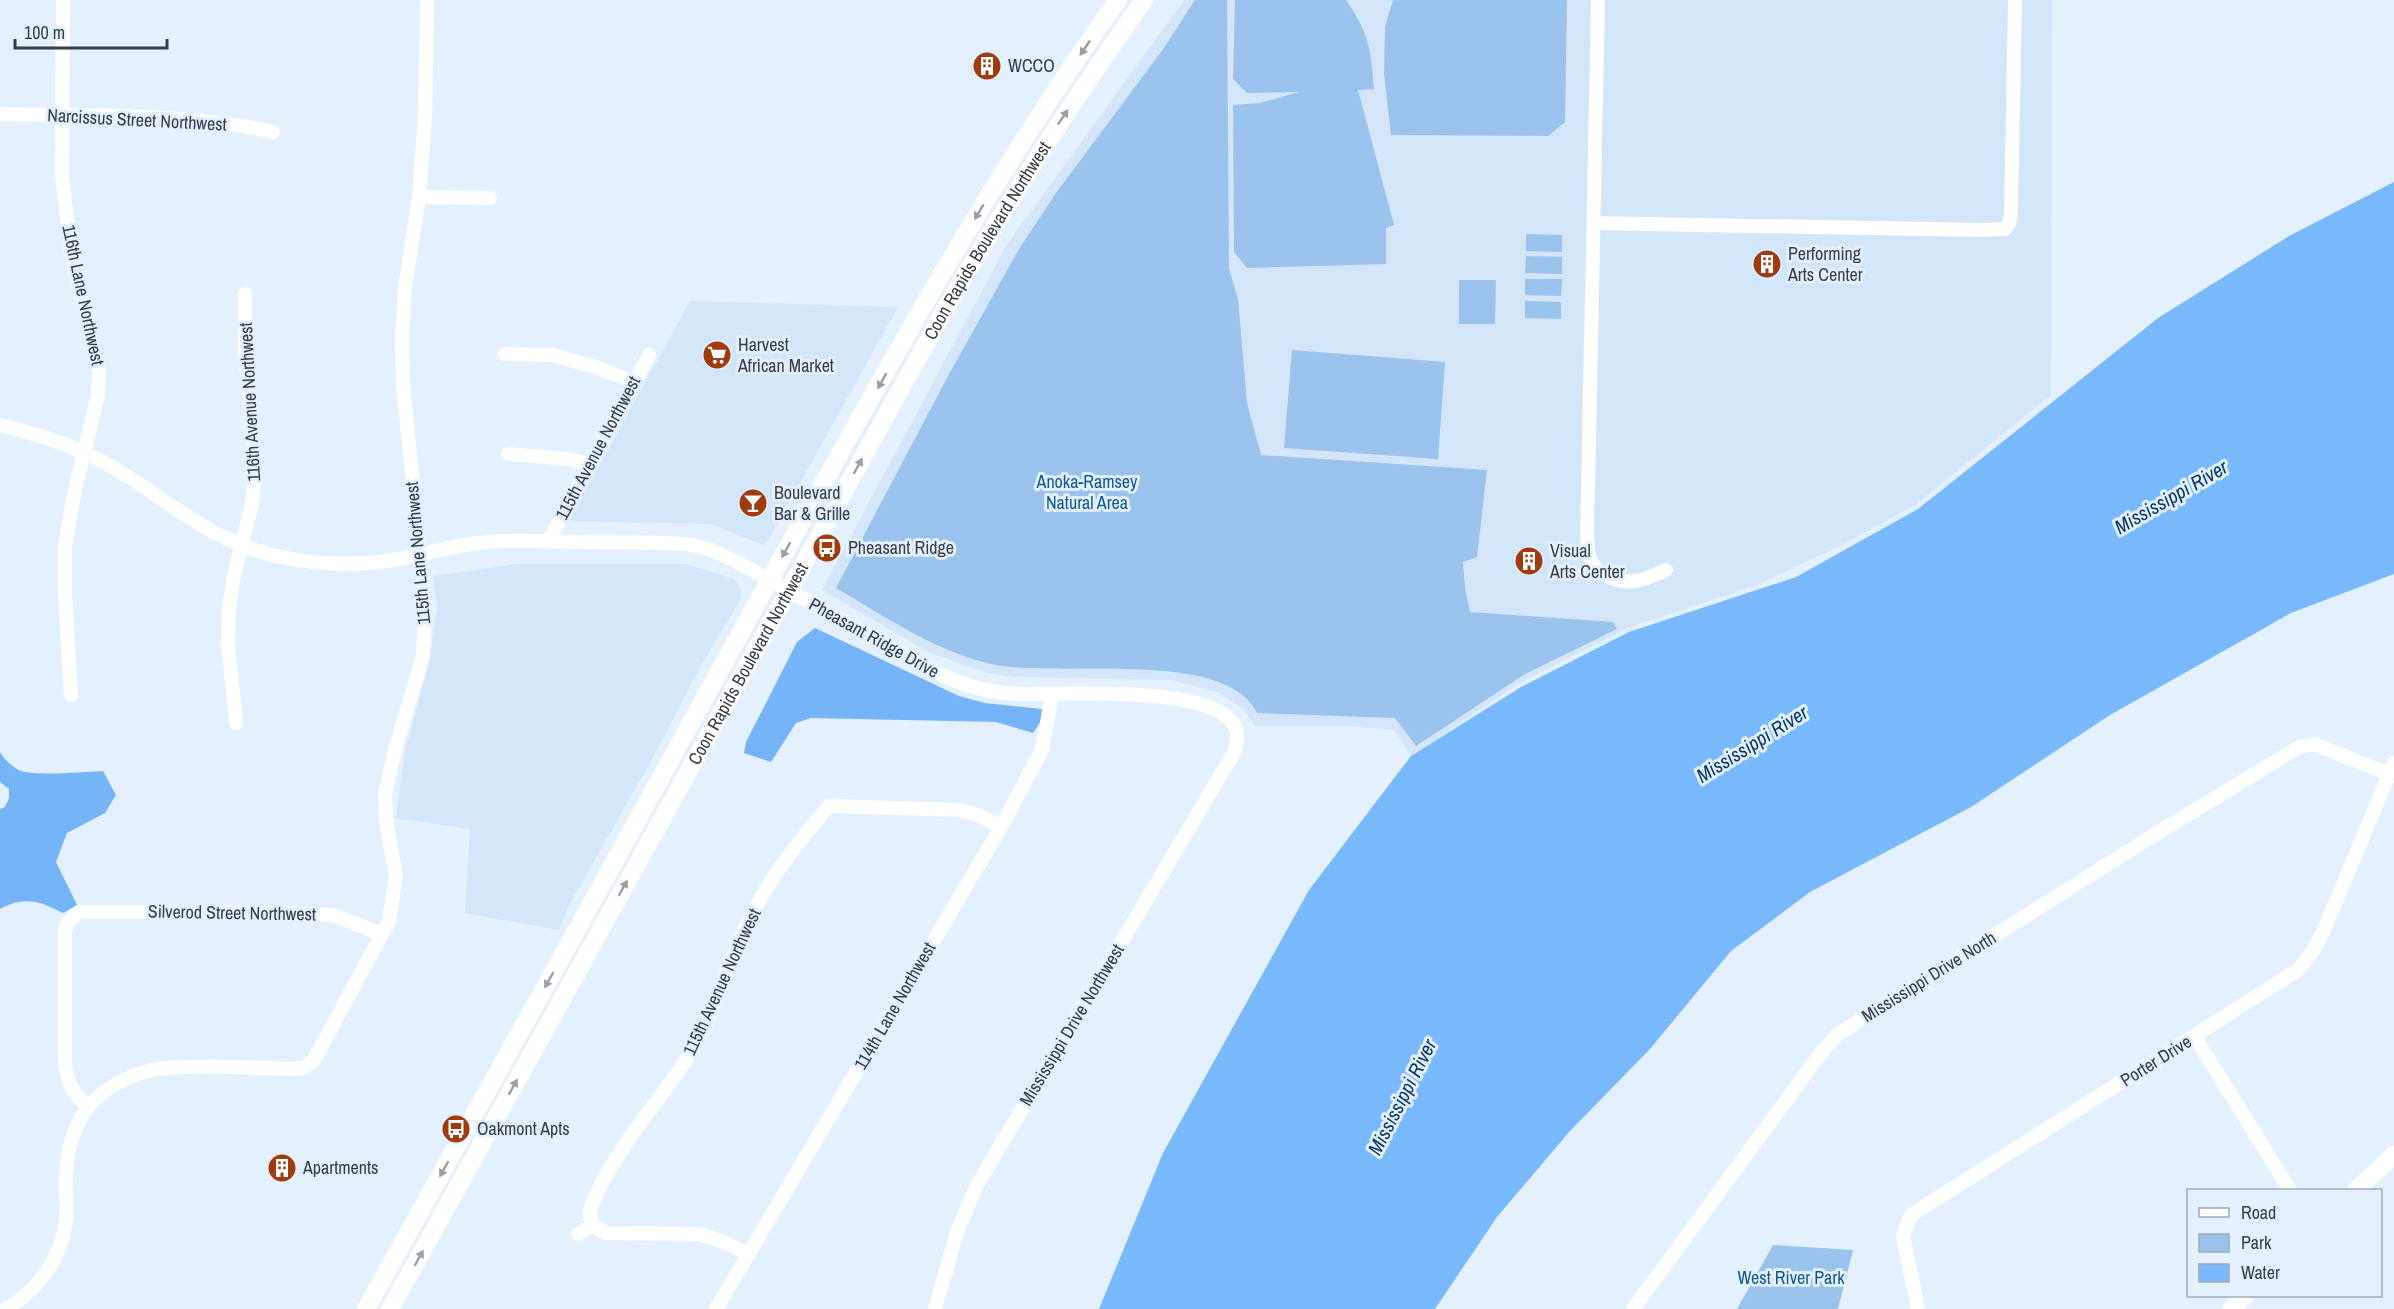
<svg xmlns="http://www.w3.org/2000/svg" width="2394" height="1309" viewBox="0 0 2394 1309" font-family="'Archivo Narrow',sans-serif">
	<rect width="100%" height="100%" fill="#e3f1ff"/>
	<!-- built -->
	<path fill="#d2e5f9" d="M1184,0H2052L2051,395L1915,505L1838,547L1757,585L1627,628L1518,684L1411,756L1394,730L1351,726H1255L1241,707L1217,692L1171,680L1014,677L987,673L930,653L822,590L1006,246Z
		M690,301L898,307L765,546L711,524L569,521Z
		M517,564H686L734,579L741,589L740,600L704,660L655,754L568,907L559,930L465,913L470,829L396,818L405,751L429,663L437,609L433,576Z"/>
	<!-- green -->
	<path fill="#99c2ed" d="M1195,0H1227L1229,269L1238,299L1247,403L1261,455L1487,470L1477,557L1463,562L1465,588L1470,612L1613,622L1617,629L1525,674L1416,746L1395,718L1257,713C1225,646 1051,680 987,663C932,649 884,616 836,588L947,378L1019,249L1056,193L1164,48Z
		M1235,0H1346C1369,33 1371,50 1374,89L1358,90L1394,225L1386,228V264L1247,268L1234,252L1233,105L1260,103L1299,92L1247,93L1233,79Z
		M1393,0H1567L1565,122L1548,136L1391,135L1384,73L1385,27Z
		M1526,234L1562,235V252L1526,251Z
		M1526,256L1562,257V274L1525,273Z
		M1525,279H1562L1561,296L1525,295Z
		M1459,280H1496L1495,324H1459Z
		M1525,301L1561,302V319L1525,318Z
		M1292,350L1445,362L1438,459L1284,448Z
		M1773,1245L1853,1250L1838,1309H1737Z"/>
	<!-- forest -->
	<path fill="#75b5f7" d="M815,628L959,696L985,703L1042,709L1041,721L1033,733L996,722L811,718L796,723L771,762L744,753L746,742L797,642Z
		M0,752C4,759 13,768 21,771C37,776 84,772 103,771L116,795L105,813L67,833L56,862L77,905L63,913C40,901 24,896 0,909V809L5,807L9,798V789L0,782Z"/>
	<!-- water -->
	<path fill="#79bafc" d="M2394,182V574L2291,613L2110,715L1971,807L1810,892L1731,951L1650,1049L1569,1132L1497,1217L1435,1309H1099L1163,1153L1309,890L1411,756L1521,687L1629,632L1796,577L1918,509L2158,318L2289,236Z"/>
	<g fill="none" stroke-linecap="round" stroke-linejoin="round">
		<!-- minor -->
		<path stroke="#fff" stroke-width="14" d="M63,0L62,176L71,252L99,372L98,395L75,489L65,546V595L71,695
			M1598,0L1588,490C1588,508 1585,539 1589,556C1591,564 1597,570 1604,574C1625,588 1645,580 1666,570
			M0,114C86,116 190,113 273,132
			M419,197L490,198
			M1593,223L1979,230L2005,229L2009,224L2011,214L2015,0
			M505,354L553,355L595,367L633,381
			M0,425C43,435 85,449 122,473C177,507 214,543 281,557C320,565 360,566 399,559C428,554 457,544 488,542C517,539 548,542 578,542C616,543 654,541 692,545L711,550L737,562L932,670C959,684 986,693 1017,694C1061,695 1211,684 1234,725C1239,734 1237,742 1235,751L977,1185L957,1232L935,1309
			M508,454L568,459L588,464
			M548,542L649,355
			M236,723L228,644L229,608L234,576L251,508L256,472L245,353V294
			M2195,1037L2290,1190
			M87,1106C73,1094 68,1083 65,1065V931L67,923L79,912H265L333,915L382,934
			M593,1225C591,1221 589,1216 590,1212C591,1197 621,1151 631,1136C652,1105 678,1077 696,1043C717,1004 729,961 748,922C769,879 798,842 829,806L960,810L980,816L1001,827
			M593,1225L606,1233L700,1234L721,1241L748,1254
			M578,1234L593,1225
			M6,1309C36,1291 59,1262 65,1227C69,1209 64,1190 66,1172C70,1114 100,1081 157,1069C167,1067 178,1068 188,1067C224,1066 258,1068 293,1069L305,1067L314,1060L389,921L396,875L386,822L385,794L396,746L423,656L425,603L403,386L402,335L405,288L419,197L425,116L427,0
			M716,1309L1001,827L1042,750L1052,695
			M1633,1309L1821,1053L1837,1035L2151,837L2299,747L2314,744L2394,776
			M1918,1309L1903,1236L1911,1215L2298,970L2313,951L2323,932L2394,763"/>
		<!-- major -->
		<g stroke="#fff" stroke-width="18">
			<path d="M2356,1190L2394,1155"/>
			<path d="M366,1309C501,1068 634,827 767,585C877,386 986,185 1118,0"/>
			<path id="s1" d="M390,1309L943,313C1006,204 1071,102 1144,0"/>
			<path d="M2231,1309L2245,1296"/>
		</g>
	</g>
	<!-- one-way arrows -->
	<defs><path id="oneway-solid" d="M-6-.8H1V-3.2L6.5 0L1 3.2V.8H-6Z" transform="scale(1.5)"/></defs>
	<g fill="#9c9ea1">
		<use href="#oneway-solid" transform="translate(1085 48) rotate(124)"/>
		<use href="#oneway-solid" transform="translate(1063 117) rotate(-56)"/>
		<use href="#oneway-solid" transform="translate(979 212) rotate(121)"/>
		<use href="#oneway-solid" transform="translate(882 381) rotate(119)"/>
		<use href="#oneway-solid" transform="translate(858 466) rotate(-61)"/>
		<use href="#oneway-solid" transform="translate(786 550) rotate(119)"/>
		<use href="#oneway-solid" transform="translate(623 888) rotate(-61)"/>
		<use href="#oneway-solid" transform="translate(549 980) rotate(119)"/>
		<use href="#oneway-solid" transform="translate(513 1087) rotate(-61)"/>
		<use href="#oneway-solid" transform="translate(444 1169) rotate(119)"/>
		<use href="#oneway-solid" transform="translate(419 1258) rotate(-61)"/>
	</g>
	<!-- icons -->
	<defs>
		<g id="building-disc" transform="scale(1.5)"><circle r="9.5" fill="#9f3b0c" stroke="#e3f1ff"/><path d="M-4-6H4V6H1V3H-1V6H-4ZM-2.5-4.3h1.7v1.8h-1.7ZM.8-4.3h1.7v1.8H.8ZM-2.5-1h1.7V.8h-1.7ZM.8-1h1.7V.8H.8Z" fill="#fff"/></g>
		<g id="supermarket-disc" transform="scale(1.5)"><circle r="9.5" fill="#9f3b0c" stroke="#e3f1ff"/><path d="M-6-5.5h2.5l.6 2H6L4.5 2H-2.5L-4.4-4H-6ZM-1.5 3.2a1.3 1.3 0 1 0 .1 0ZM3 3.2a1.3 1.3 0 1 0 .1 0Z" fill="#fff"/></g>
		<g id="bar-disc" transform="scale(1.5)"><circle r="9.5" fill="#9f3b0c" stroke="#e3f1ff"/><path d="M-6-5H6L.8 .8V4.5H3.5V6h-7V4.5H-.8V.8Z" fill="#fff"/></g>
		<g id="bus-disc" transform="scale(1.5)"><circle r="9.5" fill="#9f3b0c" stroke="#e3f1ff"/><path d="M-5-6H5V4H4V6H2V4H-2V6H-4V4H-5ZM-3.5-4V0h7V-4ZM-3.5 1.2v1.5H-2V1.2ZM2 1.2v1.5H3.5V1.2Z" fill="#fff"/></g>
	</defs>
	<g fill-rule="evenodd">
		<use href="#building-disc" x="987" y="66"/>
		<use href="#building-disc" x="1767" y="264"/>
		<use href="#supermarket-disc" x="717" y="355"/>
		<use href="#bar-disc" x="753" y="503"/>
		<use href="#bus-disc" x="827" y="548"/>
		<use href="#building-disc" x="1529" y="561"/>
		<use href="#bus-disc" x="456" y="1129"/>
		<use href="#building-disc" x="282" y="1168"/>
	</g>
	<g text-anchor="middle" stroke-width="6" stroke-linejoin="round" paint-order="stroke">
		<!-- poi labels -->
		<g font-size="18" fill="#383d43" stroke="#e3f1ff" text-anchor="start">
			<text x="1008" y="72">WCCO</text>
			<text x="1788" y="260">Performing<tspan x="1788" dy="21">Arts Center</tspan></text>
			<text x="738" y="351">Harvest<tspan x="738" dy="21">African Market</tspan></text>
			<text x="774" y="499">Boulevard<tspan x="774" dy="21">Bar &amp; Grille</tspan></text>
			<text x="848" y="554">Pheasant Ridge</text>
			<text x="1550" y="557">Visual<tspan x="1550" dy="21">Arts Center</tspan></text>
			<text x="477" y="1135">Oakmont Apts</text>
			<text x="303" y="1174">Apartments</text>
		</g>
		<!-- street labels -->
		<g font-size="18" fill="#383d43" stroke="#e3f1ff">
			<text transform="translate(137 120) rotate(3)" y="6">Narcissus Street Northwest</text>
			<text dy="6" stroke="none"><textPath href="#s1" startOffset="1224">Coon Rapids Boulevard Northwest</textPath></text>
			<text transform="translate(83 295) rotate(78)" y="6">116th Lane Northwest</text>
			<text transform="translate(250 402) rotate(-93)" y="6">116th Avenue Northwest</text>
			<text transform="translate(598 448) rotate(-62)" y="6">115th Avenue Northwest</text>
			<text transform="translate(418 553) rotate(-95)" y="6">115th Lane Northwest</text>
			<text transform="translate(874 638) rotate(29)" y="6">Pheasant Ridge Drive</text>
			<text dy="6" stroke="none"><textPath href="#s1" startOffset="738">Coon Rapids Boulevard Northwest</textPath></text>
			<text transform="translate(232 913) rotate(1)" y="6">Silverod Street Northwest</text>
			<text transform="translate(1929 977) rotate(-32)" y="6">Mississippi Drive North</text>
			<text transform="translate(722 982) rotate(-65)" y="6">115th Avenue Northwest</text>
			<text transform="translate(895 1006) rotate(-60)" y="6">114th Lane Northwest</text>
			<text transform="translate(1072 1025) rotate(-59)" y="6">Mississippi Drive Northwest</text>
			<text transform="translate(2156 1061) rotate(-32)" y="6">Porter Drive</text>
		</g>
		<!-- park labels -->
		<g font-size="18" fill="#125692" stroke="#e3f1ff">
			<text x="1087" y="488">Anoka-Ramsey<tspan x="1087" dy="21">Natural Area</tspan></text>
			<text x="1791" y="1284">West River Park</text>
		</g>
		<!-- water labels -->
		<g font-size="20" font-style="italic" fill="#0a3963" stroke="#e3f1ff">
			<text transform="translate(2171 497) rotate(-30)" y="7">Mississippi River</text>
			<text transform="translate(1752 744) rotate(-32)" y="7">Mississippi River</text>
			<text transform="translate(1402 1097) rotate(-63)" y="7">Mississippi River</text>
		</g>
	</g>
	<!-- legend -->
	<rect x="2187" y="1189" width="195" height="108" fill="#e3f1ff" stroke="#9fa9b4" stroke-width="1.5"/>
	<rect x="2199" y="1208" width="30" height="9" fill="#ffffff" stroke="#9fa9b4" stroke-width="1.5"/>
	<text x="2241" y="1219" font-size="18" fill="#383d43">Road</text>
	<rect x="2199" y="1234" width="30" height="18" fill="#99c2ed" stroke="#9fa9b4" stroke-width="1.5"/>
	<text x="2241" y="1249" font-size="18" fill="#383d43">Park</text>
	<rect x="2199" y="1264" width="30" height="18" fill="#79bafc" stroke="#9fa9b4" stroke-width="1.5"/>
	<text x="2241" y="1279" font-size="18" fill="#383d43">Water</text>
	<!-- scale -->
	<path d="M15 39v9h152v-9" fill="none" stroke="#383d43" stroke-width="3"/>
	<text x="24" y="39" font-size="18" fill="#383d43" stroke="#e3f1ff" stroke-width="4.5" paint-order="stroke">100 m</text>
</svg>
